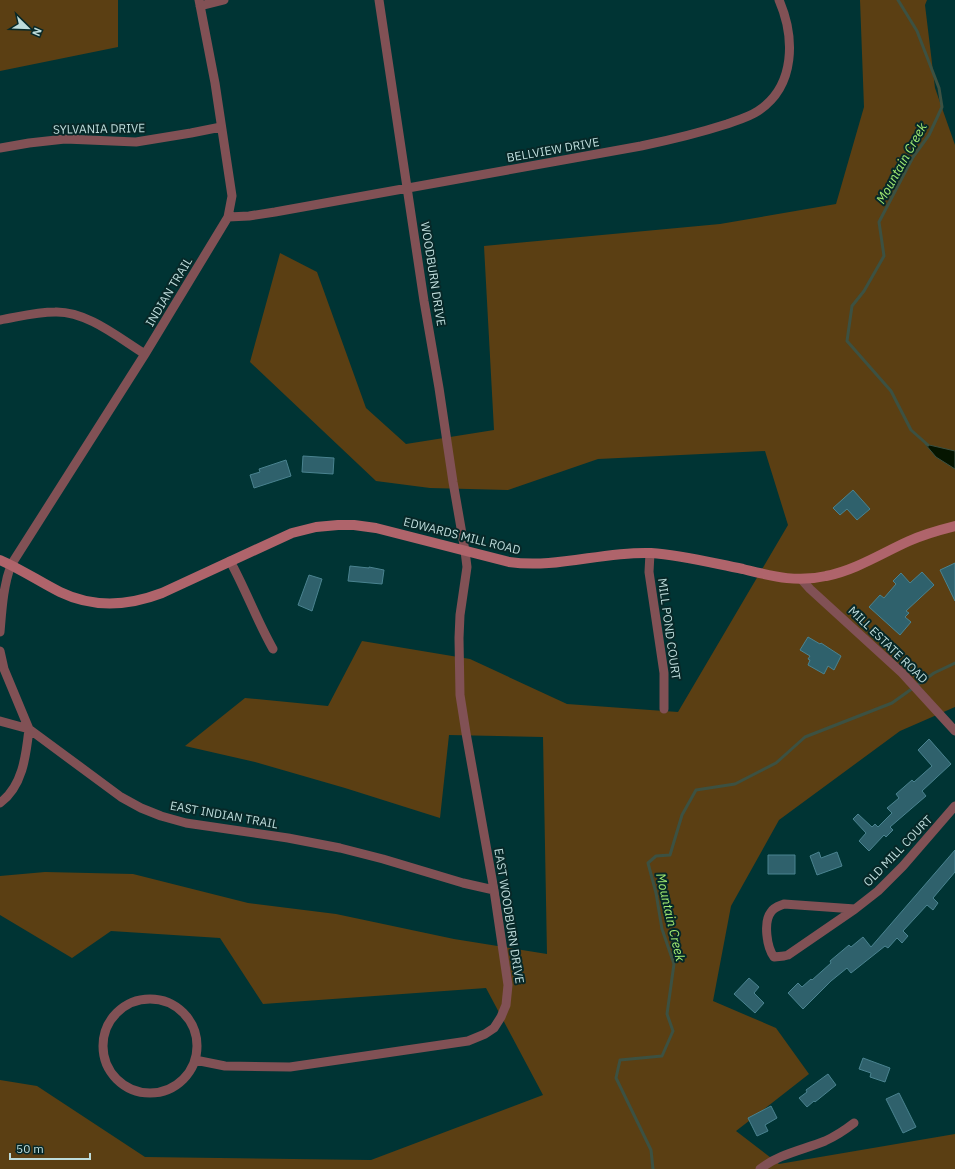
<svg xmlns="http://www.w3.org/2000/svg" width="955" height="1169" viewBox="0 0 955 1169" font-family="'IBM Plex Sans',sans-serif">
	<rect width="100%" height="100%" fill="#003434"/>
	<!-- green -->
	<path fill="#5b3f13" d="M0,0H118V47L0,71Z
		M860,0H927L925,5L935,88L955,145V707L900,731L779,820L731,906L713,1001L776,1028L809,1074L736,1131L779,1164L955,1134V1169H0V1080L37,1086L145,1157L371,1160L543,1095L486,988L263,1004L220,938L111,931L72,958L0,915V876L45,872L133,874L248,903L336,914L454,939L547,954L543,737L449,735L440,818L345,788L255,762L185,746L245,698L328,706L362,641L470,659L567,704L678,712L788,525L765,451L598,459L508,490L430,488L376,481L250,362L280,253L317,272L366,408L406,444L494,430L484,246L720,224L836,204L864,107Z"/>
	<!-- water -->
	<path fill="#051500" stroke="#3c5142" d="M925,444L955,451V469L936,457Z"/>
	<g fill="none" stroke-linecap="round" stroke-linejoin="round">
		<!-- stream -->
		<path stroke="#3c5142" stroke-width="3" d="M898,0L917,31L939,88L942,107L929,135L913,157L879,222L884,256L864,291L852,306L847,341L891,391L911,430L928,445
			M653,1169L651,1150L616,1078L620,1060L662,1056L673,1031L667,1014L674,964L662,929L656,893L648,863L656,856L670,855L682,815L696,790L735,784L776,763L805,737L892,703L934,673L955,663"/>
	</g>
	<!-- building -->
	<path fill="#2f616c" stroke="#4a8390" d="M303,456L334,458L333,474L302,472Z
		M286,460L291,476L254,488L250,475L260,472L259,469Z
		M853,490L870,509L857,520L847,509L840,515L833,508Z
		M955,563V601L940,570Z
		M350,566L369,568V567L384,570L382,584L348,581Z
		M922,572L934,585L906,611L909,613L905,617L911,622L900,635L869,607L880,595L884,598L896,584L893,581L901,573L910,583Z
		M309,575L322,579L312,611L298,605Z
		M808,637L820,644L821,643L841,656L834,670L828,666L824,674L808,665L810,660L808,659L810,656L800,650Z
		M929,739L951,764L922,791L926,796L890,827L893,830L886,837L884,835L869,851L859,841L866,833L853,819L858,814L872,827L875,824L878,827L892,813L887,808L899,798L896,794L912,780L914,782L932,766L918,750Z
		M955,850V872L933,898L938,903L933,910L927,905L903,931L908,936L902,943L897,938L888,948L885,946L851,973L847,968L831,981L803,1009L788,993L798,983L802,987L811,979L812,980L831,963L830,961L849,945L851,947L863,937L871,947Z
		M819,852L821,858L837,852L842,866L817,875L810,856Z
		M768,855H795V874H768Z
		M749,978L759,987L754,993L764,1003L755,1013L734,994Z
		M863,1058L890,1068L885,1082L870,1077L871,1073L859,1069Z
		M828,1074L836,1085L815,1102L814,1101L807,1107L799,1098L807,1092L806,1090Z
		M899,1093L916,1127L903,1133L886,1099Z
		M771,1106L777,1118L765,1125L768,1131L757,1136L748,1118Z"/>
	<g fill="none" stroke-linecap="round" stroke-linejoin="round">
		<!-- street -->
		<path stroke="#815155" stroke-width="9" d="M200,6L224,0
			M0,148L29,143L65,139L136,142L191,133L221,127
			M228,217L249,216L275,212L641,146C670,140 699,133 727,124C738,120 749,117 758,111C796,86 795,37 779,0
			M0,320C18,317 36,312 55,312C87,311 119,338 145,354
			M650,553L649,572L664,673V709
			M230,561C246,590 257,621 273,649
			M802,580L810,589L902,673L955,731
			M0,632C2,609 3,587 11,565L145,354L228,217L232,196L215,83L199,0
			M0,651L4,669L29,729L121,797L141,808L161,816L186,823L288,838L340,848L383,859L463,883L494,890
			M0,721L29,729C26,755 23,786 0,803
			M784,904L855,909L788,955L784,956L774,957C767,948 763,922 771,912C774,907 779,906 784,904Z
			M855,909L878,891L903,866L955,806
			M103 1046a47 47 0 1 1 94 0a47 47 0 1 1-94 0Z
			M195,1060L225,1066L290,1067L468,1041L485,1034L494,1028L501,1017L506,1005L508,985L494,890L466,733L460,695L459,638L460,615L467,567L465,551L453,482L439,388L424,301L379,0
			M760,1169C779,1154 803,1150 825,1141C836,1136 845,1130 854,1123"/>
		<!-- secondary -->
		<path stroke="#af646b" stroke-width="10" d="M0,560C21,569 40,582 60,592C93,608 128,606 162,593L292,533L316,527L338,525H354L376,528L509,562C557,569 603,551 651,553C682,555 712,563 743,569C772,576 796,583 826,576C856,570 882,553 909,541C924,534 939,530 955,526"/>
	</g>
	<g text-anchor="middle" stroke-width="4" stroke-linejoin="round" paint-order="stroke">
		<!-- street labels -->
		<g font-size="12" fill="#bedcdb" stroke="#072828">
			<text transform="translate(99 129) rotate(-1)" y="4">SYLVANIA DRIVE</text>
			<text transform="translate(553 150) rotate(-10)" y="4">BELLVIEW DRIVE</text>
			<text transform="translate(433 274) rotate(81)" y="4">WOODBURN DRIVE</text>
			<text transform="translate(169 292) rotate(-59)" y="4">INDIAN TRAIL</text>
			<text transform="translate(462 536) rotate(14)" y="4">EDWARDS MILL ROAD</text>
			<text transform="translate(669 629) rotate(82)" y="4">MILL POND COURT</text>
			<text transform="translate(888 645) rotate(44)" y="4">MILL ESTATE ROAD</text>
			<text transform="translate(224 815) rotate(10)" y="4">EAST INDIAN TRAIL</text>
			<text transform="translate(898 851) rotate(-46)" y="4">OLD MILL COURT</text>
			<text transform="translate(509 916) rotate(81)" y="4">EAST WOODBURN DRIVE</text>
		</g>
		<!-- water labels -->
		<g font-size="13" font-style="italic" fill="#a3ed73" stroke="#072828">
			<text transform="translate(901 163) rotate(-61)" y="5">Mountain Creek</text>
			<text transform="translate(671 917) rotate(77)" y="5">Mountain Creek</text>
		</g>
	</g>
	<!-- north arrow -->
	<g transform="translate(28 28) rotate(113)" stroke="#072828" stroke-width="3" paint-order="stroke">
	<path d="M0-3L7 15L0 10L-7 15Z" fill="#bedcdb"/>
	<text y="-6" font-size="11" font-weight="bold" text-anchor="middle" fill="#bedcdb">N</text>
	</g>
	<!-- scale -->
	<path d="M10 1153v6h80v-6" fill="none" stroke="#bedcdb" stroke-width="2"/>
	<text x="16" y="1153" font-size="12" fill="#bedcdb" stroke="#072828" stroke-width="3" paint-order="stroke">50 m</text>
</svg>
